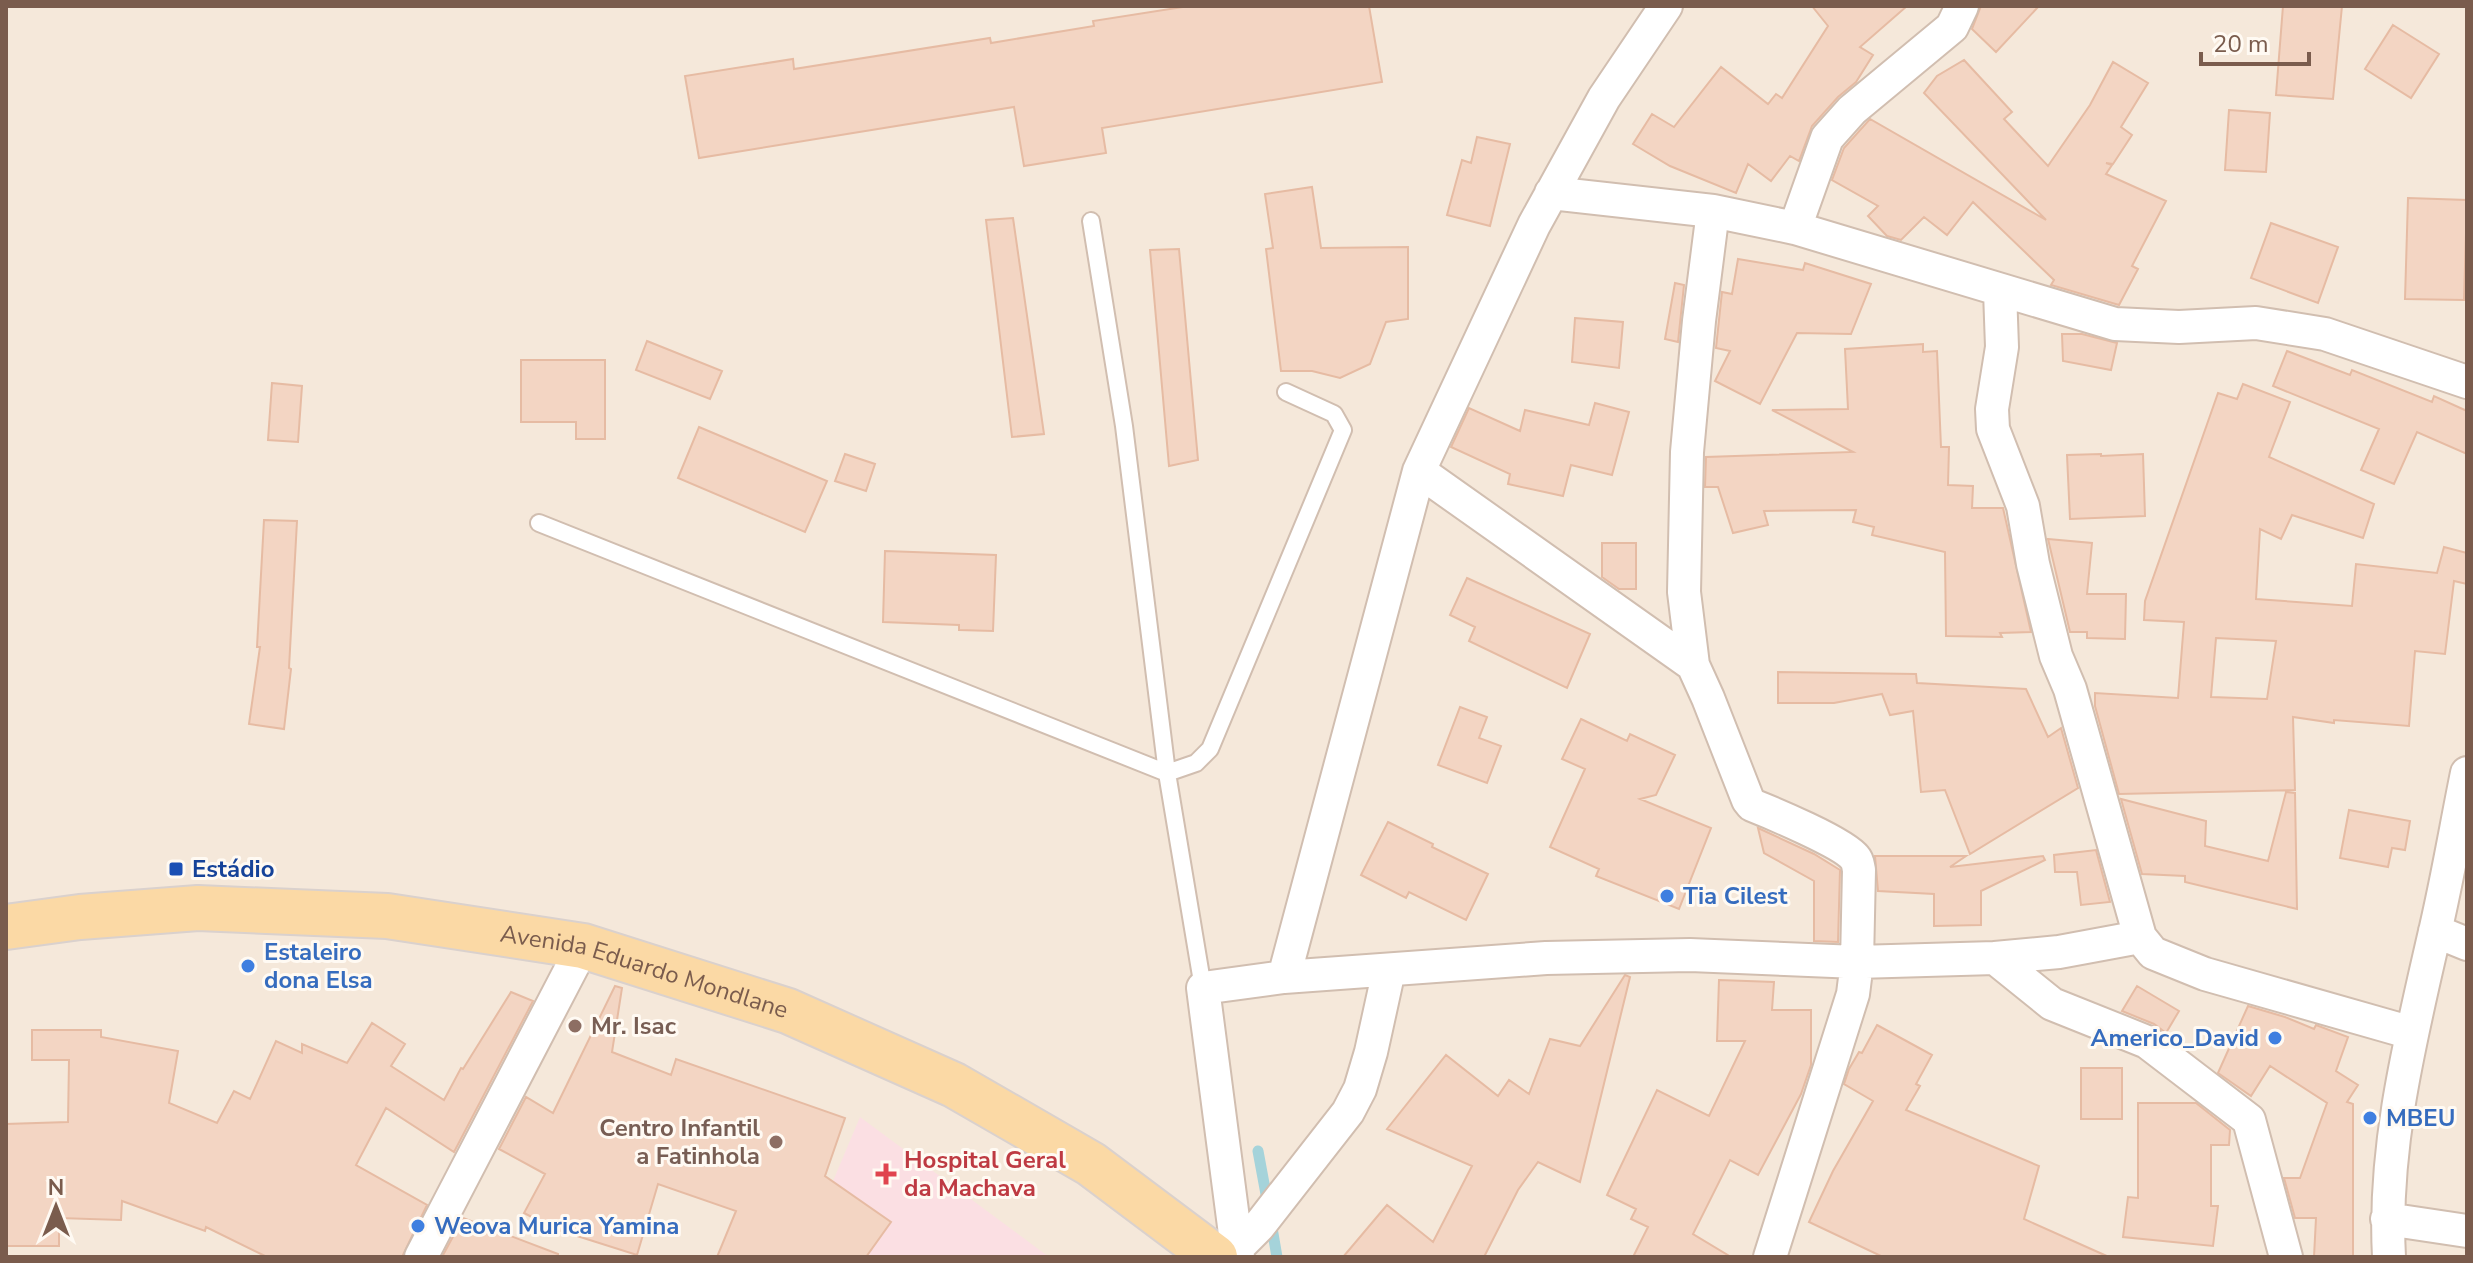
<svg xmlns="http://www.w3.org/2000/svg" width="2473" height="1263" viewBox="0 0 2473 1263" font-family="'Nunito Sans',sans-serif">
	<rect width="100%" height="100%" fill="#fdf6ec"/>
	<!-- residential -->
	<path fill="#f5e8da" d="M6,6H2467V1257H6Z"/>
	<!-- medical -->
	<path fill="#fbdfe3" d="M860,1117L1049,1257H810L812,1231Z"/>
	<g fill="none" stroke-linecap="round" stroke-linejoin="round">
		<!-- stream -->
		<path stroke="#a5d3da" stroke-width="11" d="M1258,1151L1268,1205
			M1271,1222L1277,1257"/>
	</g>
	<!-- building -->
	<path fill="#f3d5c3" stroke="#e6bba3" stroke-width="2" fill-rule="evenodd" d="M1189,6H1369L1382,82L1102,128L1106,153L1024,166L1014,107L699,158L685,76L793,59L794,69L990,38L991,43L1094,26L1093,21Z
		M1812,6H1907L1860,47L1873,55L1856,82L1838,97L1812,126L1799,161L1790,156L1771,181L1748,164L1736,193L1670,166L1633,144L1652,114L1674,127L1721,67L1768,104L1776,94L1782,98L1828,26Z
		M1981,6H2039L1996,52L1972,29Z
		M2283,6H2342L2333,99L2276,95Z
		M2393,25L2439,54L2411,98L2365,69Z
		M1964,60L2012,112L2004,119L2048,166L2090,105L2113,62L2148,83L2121,127L2132,135L2113,164L2106,163L2112,165L2106,174L2166,201L2132,266L2138,269L2119,305L2051,285L2054,280L1973,202L1947,235L1924,217L1901,240L1887,236L1868,216L1878,206L1832,180L1844,148L1870,119L2046,220L1924,93L1937,76Z
		M2229,110L2270,113L2266,172L2225,170Z
		M1477,137L1510,144L1490,226L1447,215L1462,160L1471,163Z
		M1312,187L1321,248L1408,247V319L1386,322L1370,364L1340,378L1312,371H1281L1266,249L1273,248L1265,194Z
		M2408,198L2467,200L2464,300L2405,299Z
		M1013,218L1044,434L1012,437L986,220Z
		M2271,223L2338,247L2318,303L2251,278Z
		M1179,249L1198,460L1169,466L1150,250Z
		M1738,259L1803,270L1805,263L1871,284L1851,334L1797,333L1760,404L1715,381L1730,351L1716,348L1722,292L1732,294Z
		M1675,283L1684,285L1678,342L1665,339Z
		M1575,318L1623,322L1619,368L1572,362Z
		M2062,334H2082L2117,343L2111,370L2063,361Z
		M647,341L722,371L710,399L636,370Z
		M1923,344V352L1937,351L1941,447H1949L1948,485L1973,486L1972,508H2003L2031,632L2000,633L2002,637L1946,636L1945,552L1872,535L1874,527L1853,522L1856,510L1764,511L1768,525L1733,533L1718,487H1705L1706,457L1853,452L1772,410L1848,409L1845,349Z
		M2287,351L2350,375L2352,370L2432,402L2434,396L2467,411V454L2417,432L2394,484L2361,470L2379,429L2273,386Z
		M521,360H605V439H576V422H521Z
		M272,383L302,386L298,442L268,440Z
		M2243,384L2290,402L2269,457L2374,504L2363,538L2292,515L2281,539L2260,529L2256,599L2352,606L2356,564L2437,573L2444,547L2467,553V584L2454,581L2445,654L2415,651L2409,726L2334,720V723L2293,717L2295,790L2119,794L2095,706V693L2178,698L2184,622L2144,620L2145,601L2218,393L2237,399ZM2216,638L2276,641L2267,699L2211,697Z
		M1595,403L1629,412L1612,475L1571,465L1563,496L1508,484L1510,474L1451,447L1469,408L1520,431L1525,410L1589,425Z
		M699,427L827,481L805,532L678,478Z
		M845,454L875,464L866,491L835,481Z
		M2101,454V456L2143,454L2145,516L2070,519L2067,455Z
		M264,520L297,521L289,668L291,669L284,729L249,724L260,647H257Z
		M2048,539L2092,543L2087,594H2126L2125,639L2087,638V632H2070Z
		M1602,543H1636V589H1619L1602,577Z
		M885,551L996,555L993,631L959,630V625L883,622Z
		M1467,578L1590,634L1567,688L1469,641L1475,627L1450,615Z
		M1778,672L1916,674L1917,683L2026,689L2048,737L2061,728L2078,788L1970,854L1945,790L1921,792L1913,711L1890,715L1882,694L1834,703H1778Z
		M1460,707L1487,717L1479,738L1501,746L1487,783L1438,765Z
		M1581,719L1627,741L1630,734L1675,755L1656,795L1640,799L1711,828L1679,909L1596,876L1599,869L1550,847L1585,769L1562,759Z
		M2286,792L2295,793L2297,909L2185,882V876L2142,874L2121,799L2206,821L2205,846L2268,861Z
		M2349,810L2410,821L2405,850L2392,848L2388,867L2340,858Z
		M1388,822L1433,844L1432,847L1488,874L1466,920L1409,892L1406,898L1361,875Z
		M1758,828L1814,854L1840,870L1838,942L1814,941V881L1764,853Z
		M2096,850L2110,902L2081,905L2077,872H2055L2054,855Z
		M1875,856H1966L1950,867L2043,856L2045,860L1981,891V925L1934,926V894L1878,891Z
		M1625,975L1630,977L1580,1182L1538,1162L1518,1190L1484,1257H1343L1387,1205L1433,1242L1472,1166L1387,1129L1446,1055L1498,1096L1509,1080L1529,1094L1550,1039L1580,1046Z
		M1719,980L1774,982L1772,1010H1811V1065L1801,1094L1758,1175L1730,1160L1693,1234L1731,1257H1633L1648,1227L1631,1219L1636,1209L1607,1195L1657,1090L1709,1116L1745,1041H1717Z
		M615,986L622,988L612,1052L671,1075L676,1059L845,1118L825,1176L891,1222L866,1257H717L736,1211L658,1184L637,1255L555,1229L524,1213L545,1174L499,1149L526,1097L553,1113Z
		M2137,986L2179,1011L2166,1033L2154,1024L2122,1011Z
		M511,992L533,1001L454,1152L386,1108L356,1165L427,1205L402,1257H267L206,1227L205,1231L122,1201L121,1220L59,1218V1246H6V1124L68,1122L69,1060H32V1030H101V1037L178,1051L169,1103L217,1123L234,1091L250,1099L276,1041L302,1053V1044L347,1063L372,1023L405,1044L391,1066L444,1100L461,1068L463,1069Z
		M2248,1006L2285,1017L2314,1029L2316,1025L2348,1037L2336,1071L2358,1085L2347,1102L2353,1104V1257H2314L2316,1218H2295L2284,1178H2300L2327,1103L2270,1066L2251,1096L2218,1073Z
		M1877,1025L1932,1055L1916,1084L1920,1086L1906,1110L2039,1166L2024,1219L2109,1257H1883L1809,1222L1833,1171L1873,1101L1844,1084L1849,1069L1859,1052L1862,1053Z
		M2081,1068H2122V1119H2081Z
		M2138,1103H2196L2230,1130L2229,1145H2211V1206H2218L2213,1246L2123,1237L2128,1197L2138,1198Z
		M463,1218L558,1254V1257H442Z"/>
	<g fill="none" stroke-linecap="round" stroke-linejoin="round">
		<!-- lane casing -->
		<g stroke="#d1beb0" stroke-width="20">
			<path id="lane" d="M1091,221L1124,426L1167,773L1203,988
				M539,523L1167,773L1196,763L1210,749L1343,430L1334,414L1286,392"/>
		</g>
		<!-- street casing -->
		<g stroke="#d1beb0" stroke-width="36">
			<path id="street" d="M1551,193L1713,211L1795,228L2115,324L2179,327L2256,323L2325,334L2467,382
				M1713,211L1699,321L1687,452L1684,592L1693,665L1708,698L1748,800L1752,805C1772,813 1844,843 1855,858C1858,861 1858,866 1859,870L1857,962L1853,994L1770,1257
				M1795,228L1827,138L1852,110L1952,27L1962,6
				M2000,291L2002,347L1992,409L1993,429L2023,506L2033,564L2056,656L2070,689L2140,937L2153,953L2205,974L2412,1033
				M1419,471L1693,665
				M2435,931L2467,944
				M1995,958L2052,1004L2147,1042L2249,1120L2286,1257
				M1284,977L1419,471L1534,225L1604,98L1666,6
				M2387,1219L2467,1231
				M1237,1248L1259,1226L1348,1112L1360,1089L1371,1052L1389,970
				M421,1257L583,946
				M1238,1257L1203,988L1284,977L1546,958L1690,955L1857,962L1995,958L2059,952L2140,937
				M2389,1257C2383,1148 2410,1041 2434,936C2447,882 2456,827 2467,773"/>
		</g>
		<!-- primary casing -->
		<g stroke="#dad1cd" stroke-width="48">
			<g id="primary">
				<path id="s1" d="M6,927L80,917L198,908L387,916L583,946L788,1011L954,1085L1091,1164L1215,1257"/>
			</g>
		</g>
		<!-- lane -->
		<use href="#lane" stroke="#fff" stroke-width="16"/>
		<!-- street -->
		<use href="#street" stroke="#fff" stroke-width="32"/>
		<!-- primary -->
		<use href="#primary" stroke="#fbd9a5" stroke-width="44"/>
	</g>
	<!-- markers -->
	<rect fill="#1a4fb4" stroke="#fffaf3" stroke-width="3" x="168" y="861" width="16" height="16" rx="4"/>
	<g fill="#3f7fe0" stroke="#fffaf3" stroke-width="3">
		<circle cx="1667" cy="896" r="8"/>
		<circle cx="248" cy="966" r="8"/>
		<circle cx="2275" cy="1038" r="8"/>
		<circle cx="2370" cy="1118" r="8"/>
		<circle cx="418" cy="1226" r="8"/>
	</g>
	<g fill="#8d6e63" stroke="#fffaf3" stroke-width="3">
		<circle cx="575" cy="1026" r="8"/>
		<circle cx="776" cy="1142" r="8"/>
	</g>
	<path fill="#e0444e" stroke="#fffaf3" stroke-width="3" d="M882 1162h8v8h8v8h-8v8h-8v-8h-8v-8h8z"/>
	<g text-anchor="middle" stroke-width="6" stroke-linejoin="round" paint-order="stroke">
		<!-- transit labels -->
		<g font-size="24" font-weight="bold" fill="#164399" stroke="#fffaf3" text-anchor="start">
			<text x="192" y="877">Estádio</text>
		</g>
		<!-- shop labels -->
		<g font-size="24" font-weight="bold" fill="#366cbe" stroke="#fffaf3" text-anchor="start">
			<text x="1683" y="904">Tia Cilest</text>
			<text x="264" y="960">Estaleiro<tspan x="264" dy="28">dona Elsa</tspan></text>
			<text x="2259" y="1046" text-anchor="end">Americo_David</text>
			<text x="2386" y="1126">MBEU</text>
			<text x="434" y="1234">Weova Murica Yamina</text>
		</g>
		<!-- street labels -->
		<g font-size="24" fill="#7a5c4d" stroke="#fffaf3">
			<text dy="8" stroke="none"><textPath href="#s1" startOffset="646">Avenida Eduardo Mondlane</textPath></text>
		</g>
		<!-- education labels -->
		<g font-size="24" font-weight="bold" fill="#785e54" stroke="#fffaf3" text-anchor="start">
			<text x="591" y="1034">Mr. Isac</text>
			<text x="760" y="1136" text-anchor="end">Centro Infantil<tspan x="760" dy="28">a Fatinhola</tspan></text>
		</g>
		<!-- health labels -->
		<g font-size="24" font-weight="bold" fill="#be3a42" stroke="#fffaf3" text-anchor="start">
			<text x="904" y="1168">Hospital Geral<tspan x="904" dy="28">da Machava</tspan></text>
		</g>
	</g>
	<!-- border -->
	<rect width="2473" height="1263" fill="none" stroke="#7a5c4d" stroke-width="16"/>
	<!-- north arrow -->
	<g transform="translate(56 1207)" stroke="#fffaf3" stroke-width="6" paint-order="stroke">
	<path d="M0-6L14 30L0 20L-14 30Z" fill="#7a5c4d"/>
	<text y="-12" font-size="22" font-weight="bold" text-anchor="middle" fill="#7a5c4d">N</text>
	</g>
	<!-- scale -->
	<path d="M2201 52v12h108v-12" fill="none" stroke="#7a5c4d" stroke-width="4"/>
	<text x="2213" y="52" font-size="24" fill="#7a5c4d" stroke="#fffaf3" stroke-width="6" paint-order="stroke">20 m</text>
</svg>
